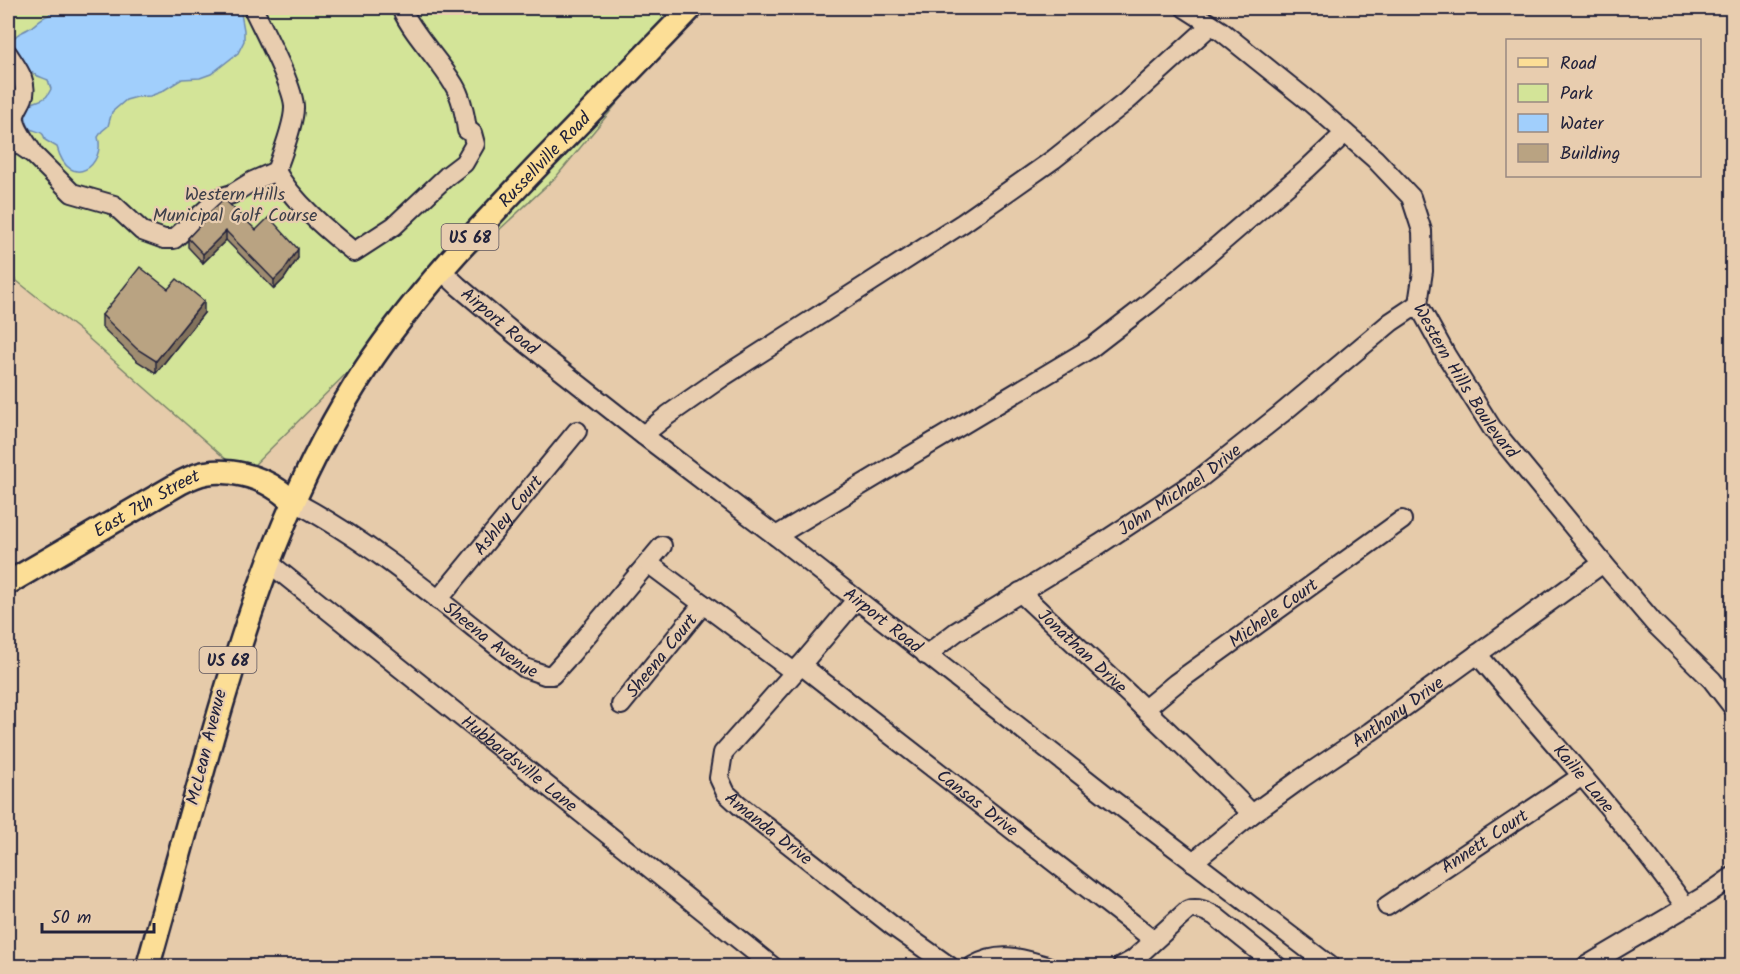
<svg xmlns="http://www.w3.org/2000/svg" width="1740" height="974" viewBox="0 0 1740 974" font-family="Kalam,sans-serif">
	<rect width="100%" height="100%" fill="#e6cbaa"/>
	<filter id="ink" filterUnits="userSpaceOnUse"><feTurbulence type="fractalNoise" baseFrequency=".0167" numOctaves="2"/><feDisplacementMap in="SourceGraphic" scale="12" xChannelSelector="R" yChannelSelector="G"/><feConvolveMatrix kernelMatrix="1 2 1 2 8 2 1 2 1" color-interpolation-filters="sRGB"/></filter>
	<g filter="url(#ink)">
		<!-- green -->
		<path fill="#d3e498" stroke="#7a836a" stroke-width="1.5" d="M8,8H696L556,177L372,348L244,475L79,330L8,274Z"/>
		<!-- water -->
		<path fill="#a1cffc" stroke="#6e8aaf" stroke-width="1.5" d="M53,8H240L244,30V41L238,53L211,74L200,78L182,79L161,92L150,96L137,97L126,100L112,112L108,126L102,131L98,137C106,164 70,193 57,147L45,140C44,131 38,132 30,129C25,120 22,108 33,103C37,101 42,100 46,97C48,95 50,91 51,89L48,80C44,78 39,77 34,74C24,68 16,52 12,41C17,33 21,33 28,29C36,25 39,18 49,15Z"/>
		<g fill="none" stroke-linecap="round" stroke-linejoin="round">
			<!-- minor casing -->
			<g stroke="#22223b" stroke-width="22">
				<g id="minor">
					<path d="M253,8C262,28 295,88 294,108C294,124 282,155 276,171C292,201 327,230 354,252L394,226L447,176L464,163L475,144L472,133L467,130C465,115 462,98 454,85C438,58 414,36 401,8"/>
					<path id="s1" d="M1185,8L1221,31L1311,103L1375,159L1411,197L1422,231L1423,271L1418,304L1446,355L1492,428L1603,563L1654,623L1712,680L1732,706"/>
					<path d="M8,54C16,67 29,82 23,98C21,103 16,110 15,115C13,127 25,140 31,150"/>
					<path d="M8,137L33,154L72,193L114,205L142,231L164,239H174L219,198L232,194L253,181L276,171"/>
					<path id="s2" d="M441,270L458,286L516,335L643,435L776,536L1106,795L1330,966"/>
					<path d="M643,435L668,415L721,378L963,223L1054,159L1127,101L1211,25"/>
					<path id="s3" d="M293,501C377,545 450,610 525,668L545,675H552L571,654L662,546"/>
					<path d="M776,536L1091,348L1148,304L1207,255L1307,169L1345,133"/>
					<path id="s4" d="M268,562L772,966"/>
					<path d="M648,563L794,672"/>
					<path id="s5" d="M1020,592C1097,666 1178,737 1252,814"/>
					<path id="s6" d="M438,600L577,431"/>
					<path id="s7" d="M856,600L801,665L723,753L719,778L726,793L739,805L894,927L949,966"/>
					<path id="s8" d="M1477,654C1548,737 1622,818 1685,906"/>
					<path id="s9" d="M926,655L956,632L1100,544L1199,479L1281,414L1391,322L1418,304"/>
					<path id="s10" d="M801,665L1154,940"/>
					<path id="s11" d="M621,705L703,604"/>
					<path id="s12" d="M1146,708L1176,683L1402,520"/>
					<path id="s13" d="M1193,862L1252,814L1302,778L1370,732L1603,563"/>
					<path id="s14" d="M1387,906L1582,776"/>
					<path d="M973,966C1000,951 1019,958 1047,966"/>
					<path d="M1122,966L1133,960L1188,910C1198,907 1206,911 1215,916L1277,966"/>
					<path d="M1586,966L1708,894L1732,877"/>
				</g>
			</g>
			<!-- major casing -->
			<g stroke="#22223b" stroke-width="27">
				<g id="major">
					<path id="s15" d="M8,583L180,483C188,479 197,474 206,473C229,469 259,476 278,490C283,493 287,498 293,501"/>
					<path id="s16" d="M148,966C169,890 190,814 212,738C250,606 290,484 366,368C414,296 474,233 534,170C586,116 639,62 691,8"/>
				</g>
			</g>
			<!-- minor -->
			<use href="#minor" stroke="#e8cdaf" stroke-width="18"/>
			<!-- major -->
			<use href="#major" stroke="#fcde96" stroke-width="22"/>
		</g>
		<!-- wall -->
		<path fill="#9f8c70" stroke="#22223b" stroke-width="1.5" d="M201,220L256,230L298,258L284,279L274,289L226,240L203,263L188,247V238L201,224Z
			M204,313L156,373L137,361L102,327V315Z"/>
		<!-- shaded-wall -->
		<path fill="#82725b" stroke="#22223b" stroke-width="1.5" d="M226,231V240L203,263V254Z
			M298,249V258L284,279L274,289V280Z
			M204,301V313L156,373V361Z"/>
		<!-- building -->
		<path fill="#b9a382" stroke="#22223b" stroke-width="1.5" d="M224,199L256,230L269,217L298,249L284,270L274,280L226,231L203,254L188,238L203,222L201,220Z
			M140,267L168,289L177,279L204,301L156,361L137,349L102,315Z"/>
	</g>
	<g text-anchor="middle" stroke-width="4.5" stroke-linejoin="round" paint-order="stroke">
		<!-- shield labels -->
		<g fill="#e8cdaf" stroke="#5d555e" stroke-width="1.5">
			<rect x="441.5" y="224" width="57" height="26" rx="4.5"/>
			<rect x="199.5" y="647" width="57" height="26" rx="4.5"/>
		</g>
		<g font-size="16" font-weight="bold" fill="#22223b">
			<text x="470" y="243">US 68</text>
			<text x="228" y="666">US 68</text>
		</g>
		<!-- street labels -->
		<g font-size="18" fill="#22223b" stroke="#e8cdaf">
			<text dy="6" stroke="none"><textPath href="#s16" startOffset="914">Russellville Road</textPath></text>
			<text dy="6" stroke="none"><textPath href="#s2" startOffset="78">Airport Road</textPath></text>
			<text dy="6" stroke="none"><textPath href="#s1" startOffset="495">Western Hills Boulevard</textPath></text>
			<text dy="6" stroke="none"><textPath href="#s9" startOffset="303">John Michael Drive</textPath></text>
			<text dy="6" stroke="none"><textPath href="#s15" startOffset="160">East 7th Street</textPath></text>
			<text dy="6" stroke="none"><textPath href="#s6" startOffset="110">Ashley Court</textPath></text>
			<text dy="6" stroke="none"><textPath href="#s12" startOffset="159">Michele Court</textPath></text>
			<text dy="6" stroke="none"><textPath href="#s2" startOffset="564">Airport Road</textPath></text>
			<text dy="6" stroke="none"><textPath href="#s3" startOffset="242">Sheena Avenue</textPath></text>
			<text dy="6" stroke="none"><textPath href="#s5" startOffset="86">Jonathan Drive</textPath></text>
			<text dy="6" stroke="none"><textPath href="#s11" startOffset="64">Sheena Court</textPath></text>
			<text dy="6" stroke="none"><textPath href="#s13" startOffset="254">Anthony Drive</textPath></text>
			<text transform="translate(206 747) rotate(-76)" y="6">McLean Avenue</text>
			<text dy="6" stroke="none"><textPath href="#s4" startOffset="322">Hubbardsville Lane</textPath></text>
			<text dy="6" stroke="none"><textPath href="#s8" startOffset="164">Kailie Lane</textPath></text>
			<text dy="6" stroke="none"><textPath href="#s10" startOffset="224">Cansas Drive</textPath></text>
			<text dy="6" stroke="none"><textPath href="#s7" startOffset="300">Amanda Drive</textPath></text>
			<text dy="6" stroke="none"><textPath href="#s14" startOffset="117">Annett Court</textPath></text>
		</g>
		<!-- park labels -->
		<g font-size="18" fill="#3d3f49" stroke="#e8cdaf">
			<text x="235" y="200">Western Hills<tspan x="235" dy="21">Municipal Golf Course</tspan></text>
		</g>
	</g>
	<!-- margin -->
	<rect width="1740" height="974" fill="none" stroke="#e8cdaf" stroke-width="30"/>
	<rect x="15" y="15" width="1710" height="944" fill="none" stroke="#22223b" stroke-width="2" filter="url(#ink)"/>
	<!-- legend -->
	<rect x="1506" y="39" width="195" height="138" fill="#e8cdaf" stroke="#998981" stroke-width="1.5"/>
	<rect x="1518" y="58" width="30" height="9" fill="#fcde96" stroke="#998981" stroke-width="1.5"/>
	<text x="1560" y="69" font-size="18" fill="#22223b">Road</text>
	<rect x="1518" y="84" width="30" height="18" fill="#d3e498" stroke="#998981" stroke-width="1.5"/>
	<text x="1560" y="99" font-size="18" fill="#22223b">Park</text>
	<rect x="1518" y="114" width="30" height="18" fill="#a1cffc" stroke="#998981" stroke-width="1.5"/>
	<text x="1560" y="129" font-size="18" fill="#22223b">Water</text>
	<rect x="1518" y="144" width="30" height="18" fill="#b9a382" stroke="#998981" stroke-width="1.5"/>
	<text x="1560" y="159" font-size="18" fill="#22223b">Building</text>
	<!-- scale -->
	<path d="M42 923v9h112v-9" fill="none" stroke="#22223b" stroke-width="3"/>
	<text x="51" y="923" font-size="18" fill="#22223b" stroke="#e8cdaf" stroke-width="4.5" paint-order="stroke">50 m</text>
</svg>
